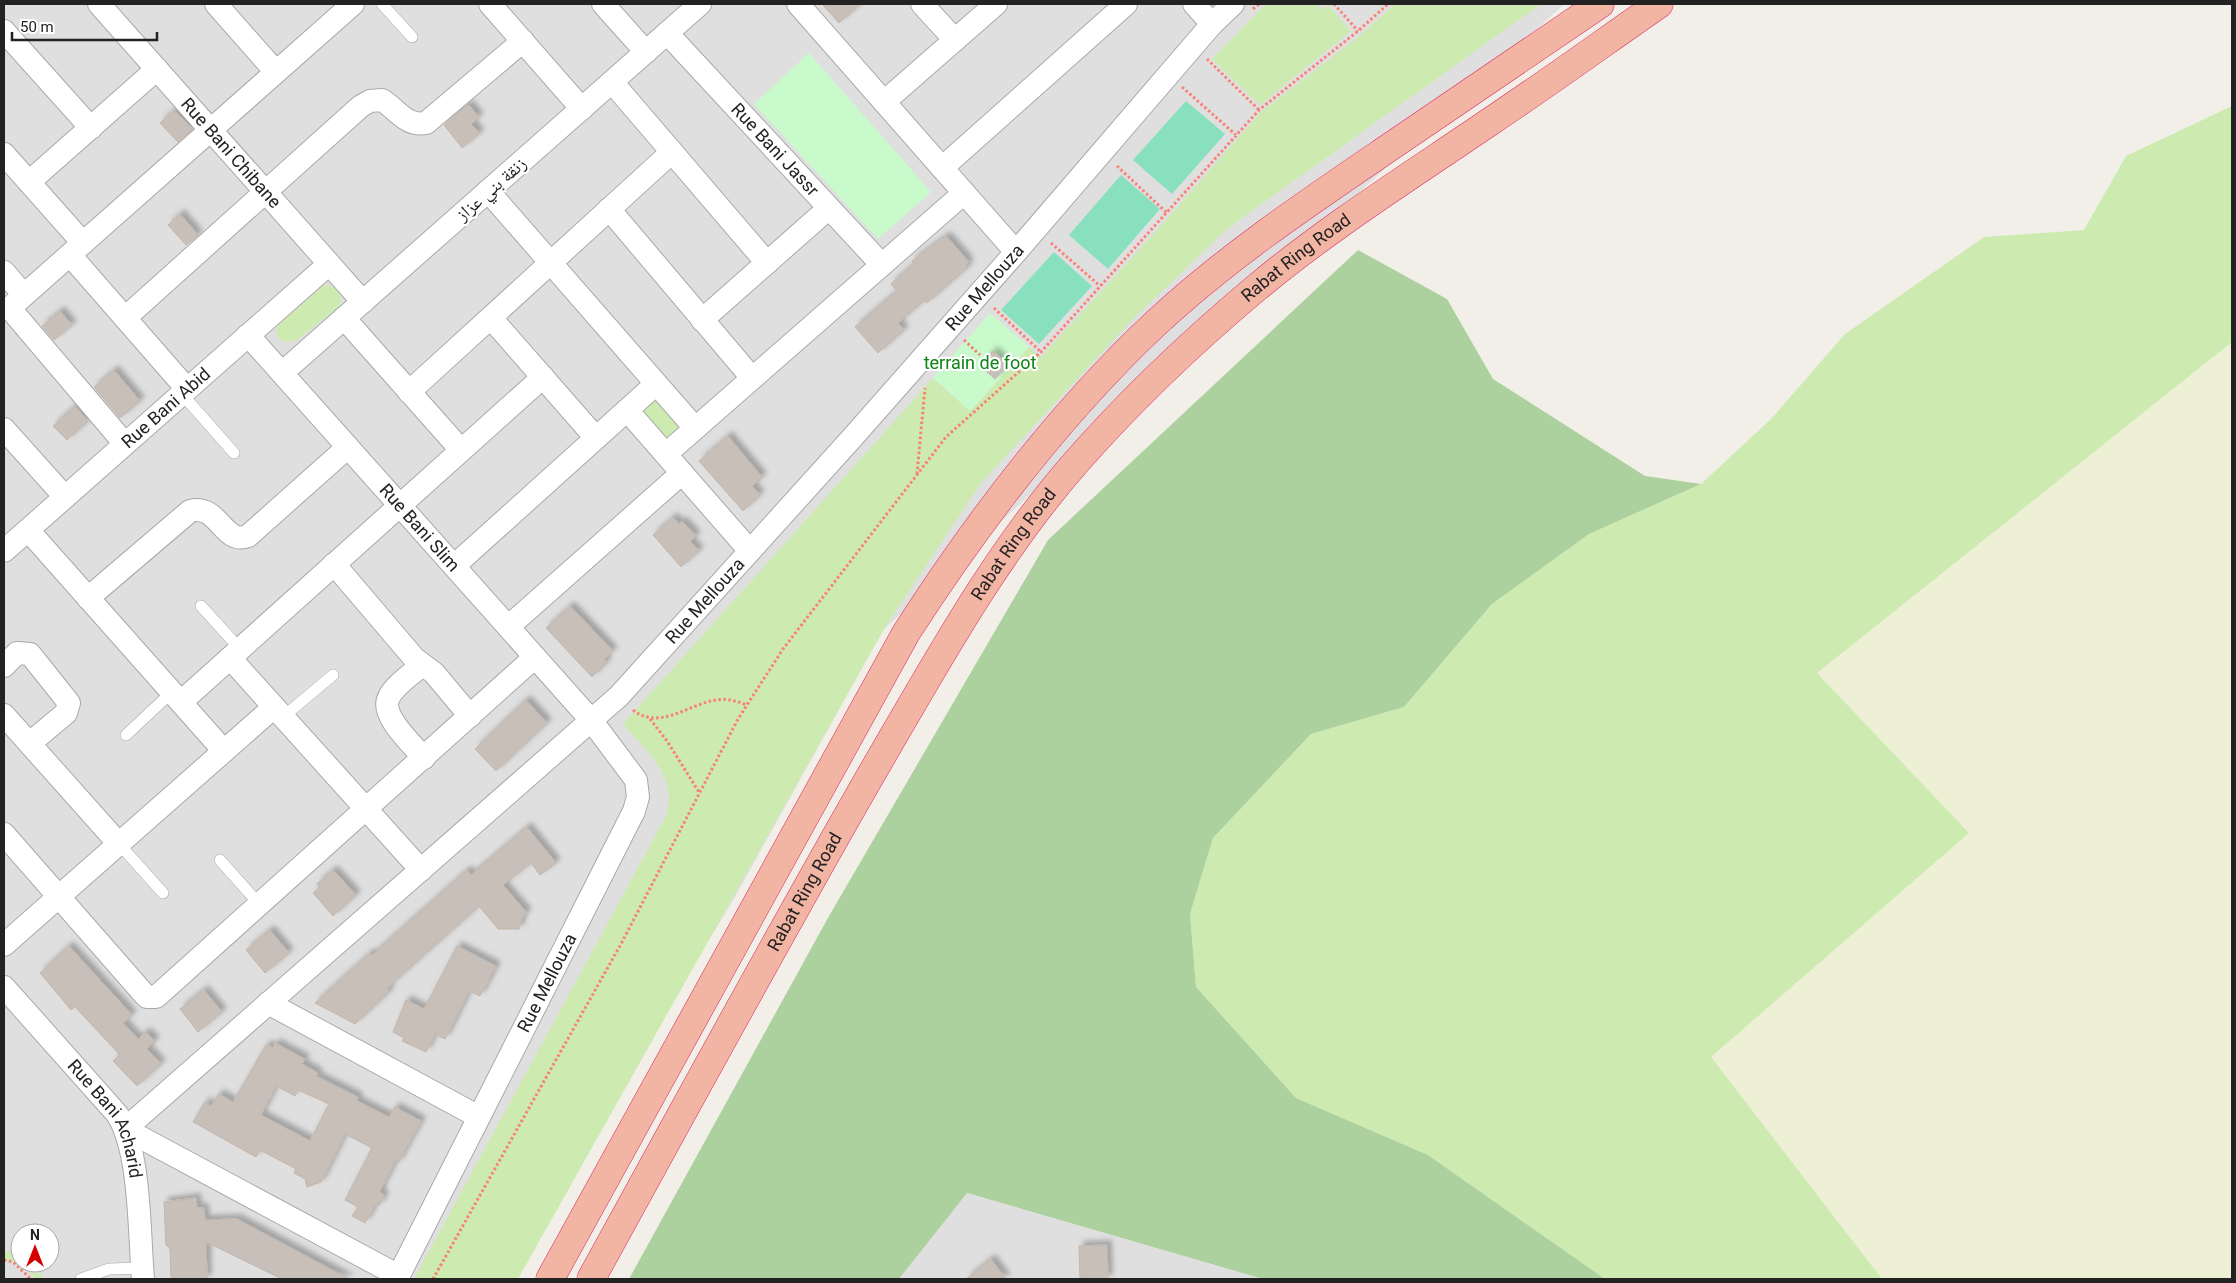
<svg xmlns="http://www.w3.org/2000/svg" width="2236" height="1283" viewBox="0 0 2236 1283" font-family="Roboto,'Noto Naskh Arabic',sans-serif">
	<defs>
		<filter id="shadow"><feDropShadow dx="4.5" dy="-4.5" stdDeviation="2.5" flood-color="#0004"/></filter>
	</defs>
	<rect width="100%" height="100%" fill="#f2efe9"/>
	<!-- residential -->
	<path fill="#e0dfdf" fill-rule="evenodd" d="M4,4H1564L884,629L731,904L501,1279H4ZM20,1233H50V1263H20Z
		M966,1193L1263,1279H899Z"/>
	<!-- farmland -->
	<path fill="#eef0d5" d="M2232,342V1279H1882L1711,1057L1969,833L1817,673Z"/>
	<!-- grass -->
	<path fill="#cdebb0" d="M1266,4H1320L1318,5L1322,10L1328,5L1351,31L1260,105L1212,59Z
		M1395,4H1541L1228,228L1131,321L981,483L884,629L518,1279H414L667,814C677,775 646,751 623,724L933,378L970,411L1029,347L1041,357L1159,228L1261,112L1357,38Z
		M2232,106V342L1817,673L1969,833L1711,1057L1882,1279H1605L1428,1155L1296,1098L1196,987L1190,914L1213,838L1311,734L1404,707L1492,604L1589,534L1701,484L1771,419L1845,334L1984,237L2084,230L2126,156Z
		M324,285C337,285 344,295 339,307L295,341L287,342L278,338L276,328L279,324Z
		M655,400H659L678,421L677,432L672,436L664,437L643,413V409Z
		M20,1248V1263H26L33,1274L41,1272L42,1279H35L20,1263L4,1259V1253Z"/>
	<!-- forest -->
	<path fill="#add19e" d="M1358,250L1447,299L1493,379L1645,476L1701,484L1589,534L1492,604L1404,707L1311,734L1213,838L1190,914L1196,987L1296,1098L1428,1155L1605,1279H1263L967,1193L899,1279H629L829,916L1048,540Z"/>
	<!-- park -->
	<path fill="#c8facc" d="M809,53L931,192L878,239L754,104Z
		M990,313L1029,347L970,411L933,378Z"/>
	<!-- pitch -->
	<path fill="#88e0be" d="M1186,101L1225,134L1172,194L1133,160Z
		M1121,175L1160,209L1108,269L1069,235Z
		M1054,252L1092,286L1039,344L1001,310Z"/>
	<!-- building -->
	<path fill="#c7bfb8" stroke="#c4b6ab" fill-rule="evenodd" filter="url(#shadow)" d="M822,4H860L839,23Z
		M468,104L479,117L471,124L480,133L462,148L444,125Z
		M174,110L192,129L178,142L160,123Z
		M180,214L198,235L186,245L168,225Z
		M946,236L969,262L966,265L968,267L927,303L925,300L898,323L904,330L878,353L855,327L897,291L891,284L914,264L912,261Z
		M60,311L72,325L54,340L42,326Z
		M993,351L1008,365L995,379L980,366Z
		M114,370L140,401L120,418L94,387Z
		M75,406L88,421L67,440L53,426Z
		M728,436L762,477L752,486L760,495L743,511L699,461Z
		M673,517L679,524L682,521L696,536L690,541L699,551L681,567L653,535Z
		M570,606L613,651L604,659L607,662L592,677L546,628Z
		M526,700L547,723L496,771L475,749Z
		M527,827L556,863L540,875L531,863L503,885L527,913L522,918L519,929H498L479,906L386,989L390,991L355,1024L315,1003L370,953L372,955L467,870L471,875Z
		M333,870L356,895L333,916L313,893L320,887L317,884Z
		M270,930L289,953L265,973L246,950Z
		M69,946L132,1015L123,1023L138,1039L146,1032L155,1041L147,1049L161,1064L137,1086L113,1061L120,1055L75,1007L71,1010L40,973Z
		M457,946L496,966L480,996L469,991L445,1039L435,1034L426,1052L402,1041L404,1038L393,1032L406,1000L424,1009Z
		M204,990L222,1012L198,1032L180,1009Z
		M275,1043L305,1059L302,1064L318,1073L316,1076L358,1097L357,1101L389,1117L395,1107L421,1121L398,1163L395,1161L380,1191L384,1196L380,1204L375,1205L365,1223L352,1216L358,1207L345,1200L372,1148L345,1134L321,1182L307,1187L305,1179L294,1173L296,1169L260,1150L256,1157L193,1122L205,1102L211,1106L219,1094L233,1102L266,1045L273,1048ZM276,1086L295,1096L298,1090L329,1104L310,1141L261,1115Z
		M196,1198L197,1208H204L205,1220L237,1219L349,1279H282L206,1242L207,1279H171L170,1249L166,1245L164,1202Z
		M1107,1245L1108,1279H1080L1079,1246Z
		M991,1259L1006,1279H966Z"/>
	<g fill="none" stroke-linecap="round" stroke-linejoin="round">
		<!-- service casing -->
		<g stroke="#a9a9a9" stroke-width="12">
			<path id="service" d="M382,4L412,37
				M182,394L234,453
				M201,606L240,649
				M283,717L333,675
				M126,735L172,692
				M119,844L163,893
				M220,860L260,905
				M81,1279L109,1269L142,1268"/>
		</g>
		<!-- minor casing -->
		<g stroke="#a9a9a9" stroke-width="24">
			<g id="minor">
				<path id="s1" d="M99,4L363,302"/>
				<path d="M216,4L276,72"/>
				<path d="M490,4L582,109"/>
				<path d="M603,4L646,52"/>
				<path d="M798,4L1016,252"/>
				<path d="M922,4L955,40"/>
				<path d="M1194,4L1212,24"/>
				<path d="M4,31L91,128"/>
				<path id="s2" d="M667,33L882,265"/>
				<path d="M612,82L767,263"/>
				<path d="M884,102L996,4"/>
				<path d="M4,154L83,243"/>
				<path d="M942,168L1126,4"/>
				<path d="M29,182L157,69"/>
				<path d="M488,191L695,428"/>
				<path d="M609,209L752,378"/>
				<path d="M70,255L187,389"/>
				<path d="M4,272L24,295"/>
				<path d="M125,318L361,106L370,101L382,100C397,109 406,127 426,123L523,41"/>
				<path d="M344,318L461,450"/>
				<path d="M491,318L596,438"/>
				<path d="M702,320L829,208"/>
				<path id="s3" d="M248,335L591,720L636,780L638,797L634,811L397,1279"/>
				<path d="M282,373L700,4"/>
				<path d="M409,392L672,152"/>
				<path d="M627,410L750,551"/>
				<path d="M4,429L65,497"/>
				<path d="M125,444L13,312V305L353,4"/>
				<path d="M666,454L964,193"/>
				<path d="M28,530L224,751"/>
				<path id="s4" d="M4,551L329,264"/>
				<path d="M334,564L414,658L434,673L470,716"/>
				<path d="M454,566L656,384"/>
				<path d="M88,598L190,511C219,503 223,546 248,536L348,447"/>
				<path d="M508,627L682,473"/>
				<path d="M230,658L421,870"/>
				<path d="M422,665C412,674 395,685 389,697C379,715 413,745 424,758"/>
				<path d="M4,666L17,653L30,654L69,703L66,713L30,743"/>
				<path d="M181,702L543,377"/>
				<path d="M4,715L119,844"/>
				<path d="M4,834L144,994L147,997H156L535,657"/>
				<path d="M4,945L274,707"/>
				<path id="s5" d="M4,987L117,1114C141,1151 139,1234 143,1279"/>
				<path d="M268,1003L479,1117"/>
				<path id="s6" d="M399,1276L125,1129L619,696L852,438L1016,252L1212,24L1233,4"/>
			</g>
		</g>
		<!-- trunk casing -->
		<g stroke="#dc2a67" stroke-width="29">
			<g id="trunk">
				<path d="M550,1279L906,633C978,521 1059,414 1156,323C1226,258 1306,204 1384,151C1457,102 1529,53 1600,4"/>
				<path id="s7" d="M591,1279C684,1110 776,940 872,773C935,665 995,554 1078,460C1132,399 1193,341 1255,289C1329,227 1412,175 1491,121C1548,83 1603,43 1659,4"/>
			</g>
		</g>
		<!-- path -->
		<path stroke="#fa8072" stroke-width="3" stroke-dasharray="2.5 2.5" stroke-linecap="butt" d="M1334,4L1358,31
			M1253,9L1259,4
			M1207,59L1259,110
			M1182,87L1236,135
			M1117,166L1167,213
			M1051,243L1100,286
			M994,308L1041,352
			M964,340L980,355
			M917,474L925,388
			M633,710C659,731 689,704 716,700C727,698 736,701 747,705
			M650,719L667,741L699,792
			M4,1260L13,1262L31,1279
			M433,1279L621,944L738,719L783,649L946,437L1041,352L1259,110L1358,31L1388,4"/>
		<!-- service -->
		<use href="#service" stroke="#fff" stroke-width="11"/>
		<!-- minor -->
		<use href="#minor" stroke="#fff" stroke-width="22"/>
		<!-- trunk -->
		<use href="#trunk" stroke="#f2b4a3" stroke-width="28"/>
	</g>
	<g text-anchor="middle" stroke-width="4.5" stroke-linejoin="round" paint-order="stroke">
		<!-- street labels -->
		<g font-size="18" fill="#222" stroke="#fff">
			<text dy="6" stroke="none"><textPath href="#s2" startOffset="159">Rue Bani Jassr</textPath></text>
			<text dy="6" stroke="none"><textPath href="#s1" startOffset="199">Rue Bani Chibane</textPath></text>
			<text transform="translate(491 189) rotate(-41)" y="6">زنقة بني عزاز</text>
			<text dy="6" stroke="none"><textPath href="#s7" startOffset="1252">Rabat Ring Road</textPath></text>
			<text dy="6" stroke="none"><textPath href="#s6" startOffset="1516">Rue Mellouza</textPath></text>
			<text dy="6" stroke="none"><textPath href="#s4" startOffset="216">Rue Bani Abid</textPath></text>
			<text dy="6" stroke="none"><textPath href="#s3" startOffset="258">Rue Bani Slim</textPath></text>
			<text dy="6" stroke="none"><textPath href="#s7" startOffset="848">Rabat Ring Road</textPath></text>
			<text dy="6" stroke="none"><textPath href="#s6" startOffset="1096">Rue Mellouza</textPath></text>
			<text dy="6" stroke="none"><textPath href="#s7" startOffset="442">Rabat Ring Road</textPath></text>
			<text transform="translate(547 983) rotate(-63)" y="6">Rue Mellouza</text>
			<text dy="6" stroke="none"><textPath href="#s5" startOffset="169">Rue Bani Acharid</textPath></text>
		</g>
		<!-- park labels -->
		<g font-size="18" fill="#0c8416" stroke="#fff">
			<text x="980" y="369">terrain de foot</text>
		</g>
	</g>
	<!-- border -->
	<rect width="2236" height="1283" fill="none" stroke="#222222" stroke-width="10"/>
	<!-- north arrow -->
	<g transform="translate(35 1248)"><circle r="24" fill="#ffffff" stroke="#a7a7a7"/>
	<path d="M0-4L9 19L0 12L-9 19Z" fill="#d40000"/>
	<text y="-8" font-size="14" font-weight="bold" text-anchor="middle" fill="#222222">N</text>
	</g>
	<!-- scale -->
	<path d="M12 32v8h145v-8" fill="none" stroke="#222222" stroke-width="2.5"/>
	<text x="20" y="32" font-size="15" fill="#222222" stroke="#ffffff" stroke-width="4" paint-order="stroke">50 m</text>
</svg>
